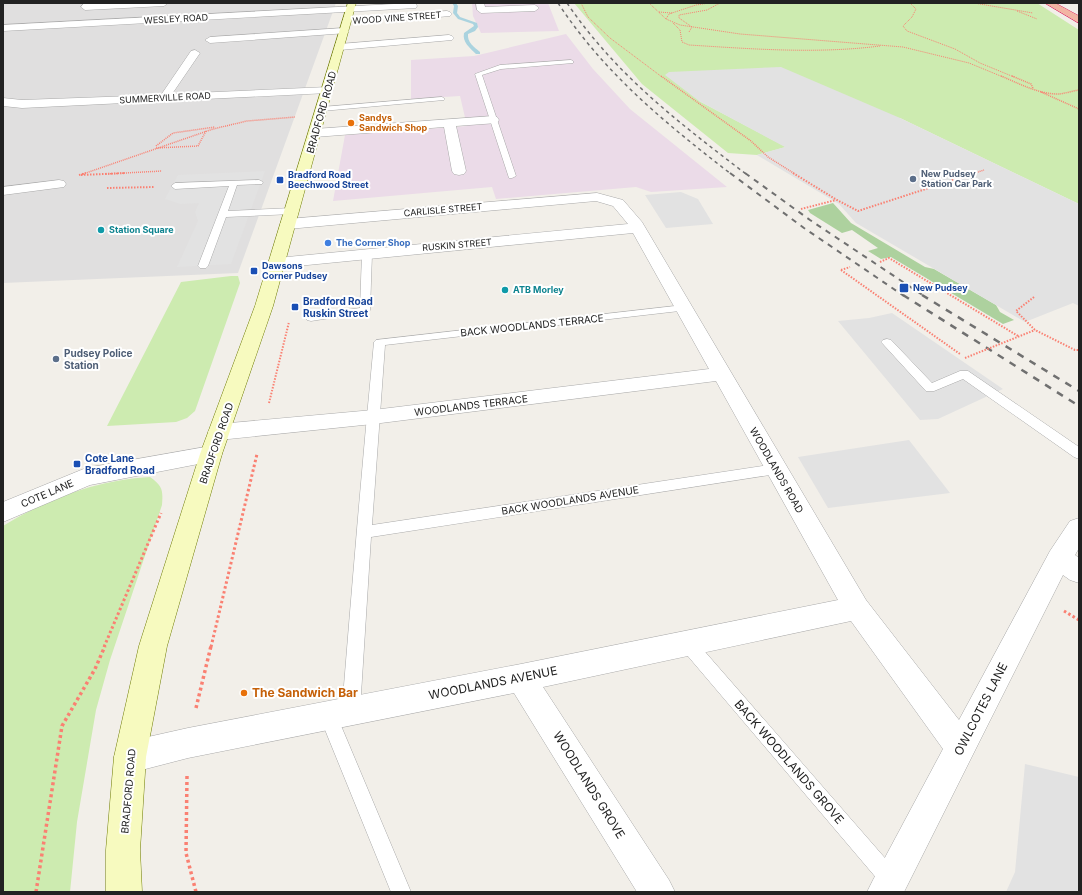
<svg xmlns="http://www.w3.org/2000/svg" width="1082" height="895" viewBox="0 0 1082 895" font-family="Inter,sans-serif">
	<rect width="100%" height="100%" fill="#f2efe9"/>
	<!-- residential -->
	<path fill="#e0dfdf" d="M3,3H336L238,273L3,283Z"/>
	<!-- industrial -->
	<path fill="#ebdbe8" d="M472,3H548L559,31L481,33L473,16Z
		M566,34L593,69L630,109L727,187L651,192L636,187L496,199L492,187L333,201L345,135L467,126L460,96L411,99V60L474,56Z"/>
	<!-- grass -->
	<path fill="#cdebb0" d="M574,3H1037L1079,30V204L900,118L699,101L786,147L757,155L728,153L642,84Z
		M231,276H238L240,283L195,411L187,418L176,422L107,426L181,282Z
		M150,477C163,486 163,491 162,505L110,660L96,710L77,822L70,892H3V526C48,498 98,480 150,477Z"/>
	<!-- forest -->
	<path fill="#add19e" d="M833,203L851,223L925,267L934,269L996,305L1000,312L1014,320L1003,324L891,257L881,259L868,251L878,248L852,230L842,233L810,213L808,210Z"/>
	<!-- parking -->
	<path fill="#e2e2e2" d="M781,67L900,118L1079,204V306L1073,303L1025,322L856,223L839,204L757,155L785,147L699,101L665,75L669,72Z
		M265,171L231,264L177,267L198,221L195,212L199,203L180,204L165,199L178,175Z
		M681,192L698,199L713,224L666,228L645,195Z
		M892,313L1003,389L938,419L920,420L838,321L869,318Z
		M909,440L950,493L828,508L798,457Z
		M1025,764L1079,777V892H1006L1015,872Z"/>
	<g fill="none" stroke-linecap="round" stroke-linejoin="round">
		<!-- stream -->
		<path fill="#aad3df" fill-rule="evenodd" d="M452,3H456L458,6L457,13L460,17L477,23L478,27L475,31L468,34C467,42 474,47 480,52V54H476C470,48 462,42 464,33L474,26L473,24L458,19L453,13L454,6Z"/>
		<!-- service casing -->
		<g stroke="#a9a9a9" stroke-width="1">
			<path id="service" d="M571,60L573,61V63L501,69L482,75L516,176L512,178H509L475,74L500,65Z
				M442,97L445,99L444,100L322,111L318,109L322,107Z
				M259,180L263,182L262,184L237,185L228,211L292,208L296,211L292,214L226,217L208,266L206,268H200L198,266L229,186L175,189L171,186L175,183Z
				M367,251L372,254L370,310L369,312L311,321L307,320L306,318L311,315L360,308L362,254Z
				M684,305L688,306L689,308L688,310L385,345L372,525L776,464L781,465L783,469L781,473L776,474L371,537L360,710L357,716L351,719L345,716L342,710C352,587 362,465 374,342L376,340Z
				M887,339L891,340L932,383L960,371H968L1079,447V459L1074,457L963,379L934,391H926L883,344L881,342L883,340Z
				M687,636L693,638L898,873L901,880L898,887L891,890L884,887L681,648L679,643L681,638Z
				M328,706L334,709L411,892H391L319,715L322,709Z"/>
		</g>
		<!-- minor casing -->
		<g stroke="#a9a9a9" stroke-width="1">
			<path id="minor" d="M84,3L93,4L168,3L164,6L85,10L81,7Z
				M413,3L416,4L417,6L416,8L3,31V25Z
				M476,3H484L485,7L535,5L539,8L535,11L481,13L477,10Z
				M447,11L450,12L452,14L450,16L394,21L389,18L394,15Z
				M344,28L349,31L347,33L210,43L205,40L210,37Z
				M449,35L452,36L454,38L452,40L340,50L335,47L340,44Z
				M195,50L200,53L172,94L328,87L332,88L334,90L332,92L328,93L22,108L3,106V98L22,100L161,95L191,51Z
				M493,116L497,117L499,120L497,123L456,126L466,171L464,174L459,175L454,174L452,171L444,127L315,137L311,136L309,133L311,130L315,129Z
				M59,180L64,181L66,184L64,187L3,195V187Z
				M597,193L623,200L642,222L866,600L959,720L1050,551L1070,521L1079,518V548L1075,555L1079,558V583L1070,580L1063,575L904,892H867L873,880L943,749L851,621L543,687L669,880L675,892H637L514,693L188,758L130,773L119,768L114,757L119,746L130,741L188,728L521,664L838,600L716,381L373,424L219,440L211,437L208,432L211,427L219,424L373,410L709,369L633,233L277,268L271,266L269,263L271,260L277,258L628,224L613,206L596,201L288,229L283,227L280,224L283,221L288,219Z
				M211,446L219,448L222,454L219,460L90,485L3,522V502L86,468Z"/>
		</g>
		<!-- secondary casing -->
		<g stroke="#707d05" stroke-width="1">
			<path id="secondary" d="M348,3H356L273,306L222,454L167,646L146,757L140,850L142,892H106V850L114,757L139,646L200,454L255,306Z"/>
		</g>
		<!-- trunk casing -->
		<g stroke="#dc2a67" stroke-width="1">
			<path id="trunk" d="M1045,3H1055L1079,16V23Z"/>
		</g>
		<!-- path-far4 -->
		<path stroke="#fa8072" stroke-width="1" stroke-dasharray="1 1" stroke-linecap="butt" d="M581,3L588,17L610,38L662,77
			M649,3L666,19
			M709,3L696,5L669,14L666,19L680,25L740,34L903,47L969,63L1003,77
			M910,3L916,9L912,17L903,26L907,31L955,49L980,63L1014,77
			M974,3L1033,13
			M1017,11L1037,19
			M659,12L672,13
			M673,23L680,30L682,42L689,45C753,49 817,54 880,46
			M689,32L692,27L679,18V15L707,10L720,3"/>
		<!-- path-far3 -->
		<path stroke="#fa8072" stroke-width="1.5" stroke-dasharray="1 1" stroke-linecap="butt" d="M661,76L751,141L768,157L795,174
			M1001,76C1018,83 1038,94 1058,94C1063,94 1072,91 1079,90
			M1012,76L1031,84L1033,88
			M1041,92L1079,109
			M156,146L173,133L215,127
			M156,148L198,146L206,131
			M83,174L213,129L247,121L295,117
			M106,174L162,171
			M972,174L984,170"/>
		<!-- path-far2 -->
		<path stroke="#fa8072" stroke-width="2" stroke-dasharray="1.5 1.5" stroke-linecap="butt" d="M793,173L837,200L858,211L975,173
			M79,175L86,173
			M81,175L126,173
			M107,188L155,187
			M801,209L836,200
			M880,262L889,258L1018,336
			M841,270L960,354
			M841,270L850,267
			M1034,297L1016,311L1035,330L1075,350H1079
			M269,403L289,322"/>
		<!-- path-far1 -->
		<path stroke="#fa8072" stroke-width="3" stroke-dasharray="2.5 2.5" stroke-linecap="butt" d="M1064,611L1079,620
			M104,647L161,513
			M211,647L257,454"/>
		<!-- path -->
		<path stroke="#fa8072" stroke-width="3.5" stroke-dasharray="3 3" stroke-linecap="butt" d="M196,708L211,646
			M187,776L186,853L196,892
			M36,892L62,726L95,669L105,646"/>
		<!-- service -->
		<use href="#service" fill="#fff" fill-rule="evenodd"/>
		<!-- minor -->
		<use href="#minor" fill="#fff" fill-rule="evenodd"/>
		<!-- secondary -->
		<use href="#secondary" fill="#f7fabf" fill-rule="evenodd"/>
		<!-- trunk -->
		<use href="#trunk" fill="#f2b4a3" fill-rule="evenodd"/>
		<!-- rail-far2 -->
		<path stroke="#707070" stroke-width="1.5" stroke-dasharray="3.5 3.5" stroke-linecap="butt" d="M558,3C604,73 665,123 731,174
			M567,3C616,75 678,122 746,174"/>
		<!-- rail-far1 -->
		<path stroke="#707070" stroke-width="2" stroke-dasharray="5.5 5.5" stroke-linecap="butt" d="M730,173L804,228L904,296
			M745,173L810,220L924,296"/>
		<!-- rail -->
		<path stroke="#707070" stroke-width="2.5" stroke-dasharray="7 7" stroke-linecap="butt" d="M903,295L1079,406
			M922,295L1079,391"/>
		<!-- path-bridge -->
		<path stroke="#fa8072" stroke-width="2" stroke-dasharray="1.5 1.5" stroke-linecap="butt" d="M965,358L1035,330"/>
	</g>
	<!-- markers -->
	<g fill="#e8710a" stroke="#fff" stroke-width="1.5">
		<circle cx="351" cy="123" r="4"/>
		<circle cx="244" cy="693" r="4"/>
	</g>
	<g fill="#5c6f8a" stroke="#fff" stroke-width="1.5">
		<circle cx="913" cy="179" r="4"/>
		<circle cx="56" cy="359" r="4"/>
	</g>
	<g fill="#1a4fb4" stroke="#fff" stroke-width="1.5">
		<rect x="276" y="176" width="8" height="8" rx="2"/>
		<rect x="250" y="267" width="8" height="8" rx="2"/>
		<rect x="899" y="283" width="10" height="10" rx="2"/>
		<rect x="291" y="303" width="8" height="8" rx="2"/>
		<rect x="73" y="460" width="8" height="8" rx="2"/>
	</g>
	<g fill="#0f9aa8" stroke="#fff" stroke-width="1.5">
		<circle cx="101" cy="230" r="4"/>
		<circle cx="505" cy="290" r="4"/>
	</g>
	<circle fill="#3f7fe0" stroke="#fff" stroke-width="1.5" cx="328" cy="243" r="4"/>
	<g text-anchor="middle" stroke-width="4" stroke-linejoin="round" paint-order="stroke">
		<!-- far-street labels -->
		<g font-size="9" fill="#222" stroke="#fff">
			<text transform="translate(397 18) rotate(-4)" y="3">WOOD VINE STREET</text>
			<text transform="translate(176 19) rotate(-3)" y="3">WESLEY ROAD</text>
			<text transform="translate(165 98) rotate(-3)" y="3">SUMMERVILLE ROAD</text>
			<text transform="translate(443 210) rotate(-5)" y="3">CARLISLE STREET</text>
			<text transform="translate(457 245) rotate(-5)" y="3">RUSKIN STREET</text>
		</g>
		<!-- far-food labels -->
		<g font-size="9" font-weight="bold" fill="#c56008" stroke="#fff" text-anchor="start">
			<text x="359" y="121">Sandys<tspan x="359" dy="10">Sandwich Shop</tspan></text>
		</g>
		<!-- far-service labels -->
		<g font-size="9" font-weight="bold" fill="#4e5e75" stroke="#fff" text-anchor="start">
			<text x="921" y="177">New Pudsey<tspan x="921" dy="10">Station Car Park</tspan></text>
		</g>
		<!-- far-transit labels -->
		<g font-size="9" font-weight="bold" fill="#164399" stroke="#fff" text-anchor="start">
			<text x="288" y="178">Bradford Road<tspan x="288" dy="10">Beechwood Street</tspan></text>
			<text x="262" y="269">Dawsons<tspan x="262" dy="10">Corner Pudsey</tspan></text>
			<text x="913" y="291">New Pudsey</text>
		</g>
		<!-- far-culture labels -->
		<g font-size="9" font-weight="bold" fill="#0d838f" stroke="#fff" text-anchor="start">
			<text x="109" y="233">Station Square</text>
			<text x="513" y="293">ATB Morley</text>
		</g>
		<!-- far-shop labels -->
		<g font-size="9" font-weight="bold" fill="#366cbe" stroke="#fff" text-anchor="start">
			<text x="336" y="246">The Corner Shop</text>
		</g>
		<!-- street labels -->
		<g font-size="10" fill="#222" stroke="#fff">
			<text transform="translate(321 112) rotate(-74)" y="4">BRADFORD ROAD</text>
			<text transform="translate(532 325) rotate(-6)" y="4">BACK WOODLANDS TERRACE</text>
			<text transform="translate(471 405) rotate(-7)" y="4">WOODLANDS TERRACE</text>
			<text transform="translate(216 443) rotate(-71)" y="4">BRADFORD ROAD</text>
			<text transform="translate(777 470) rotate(60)" y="4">WOODLANDS ROAD</text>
			<text transform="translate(47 493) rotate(-23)" y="4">COTE LANE</text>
			<text transform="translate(570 500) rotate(-9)" y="4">BACK WOODLANDS AVENUE</text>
			<text transform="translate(128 791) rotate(-85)" y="4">BRADFORD ROAD</text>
		</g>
		<!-- transit labels -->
		<g font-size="10" font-weight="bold" fill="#164399" stroke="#fff" text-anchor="start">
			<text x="303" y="305">Bradford Road<tspan x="303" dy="12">Ruskin Street</tspan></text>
			<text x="85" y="462">Cote Lane<tspan x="85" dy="12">Bradford Road</tspan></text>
		</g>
		<!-- service labels -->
		<g font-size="10" font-weight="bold" fill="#4e5e75" stroke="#fff" text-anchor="start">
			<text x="64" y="357">Pudsey Police<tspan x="64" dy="12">Station</tspan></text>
		</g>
		<!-- near-street labels -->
		<g font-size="12" fill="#222" stroke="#fff">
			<text transform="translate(493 683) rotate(-11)" y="4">WOODLANDS AVENUE</text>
			<text transform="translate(981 709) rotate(-63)" y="4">OWLCOTES LANE</text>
			<text transform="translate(789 762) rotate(49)" y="4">BACK WOODLANDS GROVE</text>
			<text transform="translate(589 785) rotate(58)" y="4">WOODLANDS GROVE</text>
		</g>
		<!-- near-food labels -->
		<g font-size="12" font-weight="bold" fill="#c56008" stroke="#fff" text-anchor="start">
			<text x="252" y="697">The Sandwich Bar</text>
		</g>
	</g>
	<!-- border -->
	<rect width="1082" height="895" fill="none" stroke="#222222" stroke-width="8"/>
</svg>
